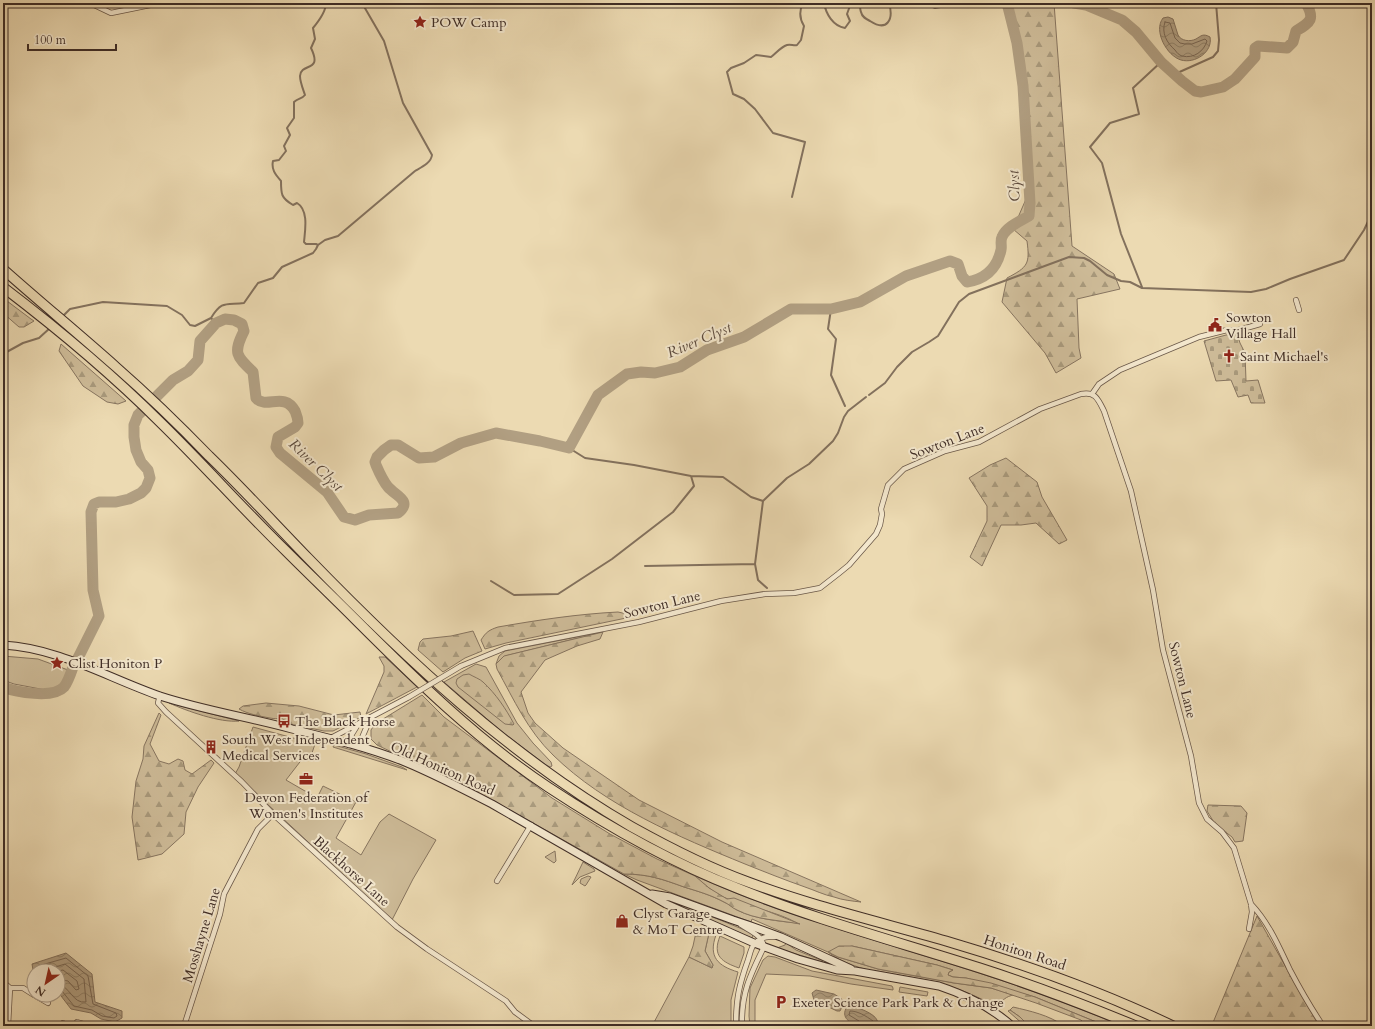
<svg xmlns="http://www.w3.org/2000/svg" width="1375" height="1029" viewBox="0 0 1375 1029" font-family="Cardo,serif">
	<defs>
		<pattern id="forest-firs" width="22" height="20" patternUnits="userSpaceOnUse"><rect width="22" height="20" fill="#cfbd9a"/><path d="M5 1l3.5 6h-7zM16 11l3.5 6h-7z" fill="#a99a7d"/></pattern>
		<pattern id="cemetery-stones" width="16" height="16" patternUnits="userSpaceOnUse"><rect width="16" height="16" fill="#cfbd9a"/><path d="M2 7V4a2 2 0 0 1 4 0v3zM10 15v-3a2 2 0 0 1 4 0v3z" fill="#a99a7d"/></pattern>
		<pattern id="water-waves" width="16" height="10" patternUnits="userSpaceOnUse"><rect width="16" height="10" fill="#b19f82"/><path d="M0 5q4-4 8 0t8 0" fill="none" stroke="#91826a"/></pattern>
	</defs>
	<rect width="100%" height="100%" fill="#ecdab2"/>
	<filter id="stains"><feTurbulence type="fractalNoise" baseFrequency=".005" numOctaves="4"/><feColorMatrix values="0 0 0 0 .2 0 0 0 0 .09 0 0 0 0 .02 0 0 0 .5 -.17"/></filter>
	<radialGradient id="worn" r=".72"><stop offset=".6" stop-color="#630" stop-opacity="0"/><stop offset="1" stop-color="#630" stop-opacity=".3"/></radialGradient>
	<!-- green -->
	<path fill="#cfbd9a" stroke="#877560" d="M603,632L505,656L496,664L499,656L505,651Z
		M3,656L38,659L68,670L62,683L51,691L14,684L3,680Z
		M476,664L486,667L517,723L533,743L551,762L552,766L550,767L546,765L501,731L444,682Z
		M169,703L239,721C220,723 187,711 169,703Z
		M253,727L315,744L312,753L303,758L286,780L317,798L323,786L356,802L336,838L361,855L380,822L389,814L436,840L413,879L392,920L235,774L239,767Z
		M334,745L366,754L402,767L407,770L333,747Z
		M555,851L556,861L554,863L545,857Z
		M583,862L594,869L595,871L580,877L572,885Z
		M624,874C648,874 662,879 684,887C697,891 711,895 724,902C729,904 733,908 737,910C755,919 778,921 797,923C776,911 750,908 728,899C715,894 705,885 695,876C732,892 770,907 808,919C913,954 1019,981 1121,1026H1106L1035,997L966,978L953,977L948,975L949,972L953,970L937,965L852,946L828,952L838,957L878,969L954,983L991,988L1014,995C1006,996 1002,1001 997,1006L994,1005C975,996 957,987 937,983C902,975 857,974 828,952L752,919L751,922L637,880Z
		M588,876L591,877L586,885L585,886L580,883L581,879Z
		M676,902L747,931L752,934L753,937L751,938L749,937L675,905Z
		M711,932L716,935C708,957 718,966 738,972L731,1000V1026H652L689,957L712,968L713,965L705,951L709,933Z
		M720,936L744,947V953L739,968C722,962 712,956 720,936Z
		M786,943L796,950L823,961L822,962L777,948L785,945Z
		M768,956L775,957L812,971L892,986L893,988V990L851,984L810,976L766,974L755,1000V1026H750L749,1016L750,988L763,960Z
		M900,987L928,992L927,996L899,992Z
		M1013,1007C1030,1011 1049,1015 1064,1026H1029L1020,1017L1010,1010Z"/>
	<!-- forest -->
	<path fill="url(#forest-firs)" stroke="#877560" d="M1011,3H1054L1072,246L1114,274L1120,289L1077,299L1079,348L1081,358L1056,373L1045,353L1002,302L1007,278C1028,267 1030,264 1027,241L1013,229L1026,199L1016,28Z
		M3,298L31,319L34,321L24,327H19L3,313Z
		M61,344L126,401L118,404L107,402L83,386L59,351Z
		M1006,458L1037,482L1042,497L1067,540L1059,544L1036,523L1021,525H1001L982,566L970,557L987,521V506L969,478L990,465Z
		M618,612L631,615V617L506,643L485,649L481,640C486,632 489,630 498,627C538,620 578,614 618,612Z
		M473,631L482,651L465,658L443,672L418,650L420,642L423,639L451,636Z
		M603,632L600,639L577,646L545,660L521,692L528,713L535,723L563,748L639,800L722,842L861,902C852,901 842,900 834,897C824,895 814,890 805,887C785,880 765,872 745,864C679,837 605,806 553,755C528,731 514,700 497,669L496,664L504,656Z
		M379,657H385L417,687L366,714L384,672V666Z
		M469,674C474,677 480,679 483,682C496,694 506,709 514,724L513,725L505,724L458,687L456,683L457,679L463,675Z
		M422,695L444,717L552,798L610,834L657,859L695,876L709,888L727,899L734,898L800,924C779,920 756,920 737,910C732,908 729,904 724,902C711,895 697,891 684,887C662,879 648,874 624,874L447,775L426,767L482,795L377,745L371,739V730L375,724Z
		M266,703L299,706L334,715L360,712L361,717L333,731H324L290,724C282,716 279,720 270,718C259,716 248,714 239,709L243,706Z
		M159,713L161,715L150,744L159,761L169,764L178,759L183,761L185,770L192,774L211,760L214,763L198,787L186,812L184,834L162,854L138,860L132,817L136,781L143,759L144,746Z
		M1208,805L1241,806L1247,813L1243,841L1235,842L1232,837L1215,824L1207,811Z
		M1257,916L1319,1026H1214L1212,1025Z
		M696,932L709,933L705,951L713,965L712,968L689,957L693,946Z
		M839,946H852L937,965L953,970L949,972L948,975L953,977L966,978L991,983L1035,997L1106,1026H1086L1081,1020L1036,1003L991,988L954,983L878,969L838,957L828,952Z
		M1010,1010L1020,1017L1029,1026H1025L1008,1011Z"/>
	<!-- cemetery -->
	<path fill="url(#cemetery-stones)" stroke="#877560" d="M1237,334L1240,343L1245,353L1246,381L1258,380L1265,403H1251L1248,395L1238,397L1231,380L1216,381L1204,341L1226,335Z"/>
	<!-- water -->
	<path fill="url(#water-waves)" stroke="#83715d" d="M1168,17L1173,19C1175,24 1176,30 1178,35C1181,41 1190,42 1196,39C1201,36 1203,33 1210,37C1213,52 1195,64 1181,60C1167,56 1153,31 1163,18Z
		M66,953L92,974L95,1002L122,1011V1018L115,1022L101,1019L91,1013L71,1009L58,992V971H34V976L32,964Z
		M816,990L834,994L842,999L843,1005L840,1011H837L814,1000L812,993Z
		M850,1006C857,1007 874,1013 877,1020C878,1022 877,1024 876,1026C871,1026 864,1027 860,1026C850,1024 840,1017 847,1007Z"/>
	<g fill="none" stroke-linecap="round" stroke-linejoin="round">
		<!-- shore -->
		<path stroke="#786654" stroke-width="1" d="M1165,22L1170,23L1175,38L1180,43L1185,44H1192L1205,39L1207,41C1204,51 1194,59 1182,56C1179,55 1177,53 1175,50C1167,43 1161,33 1165,22Z
			M37,971L38,966L66,958L88,976L93,1004L116,1013L117,1016L114,1018L102,1016L92,1010L74,1006L62,991L58,990
			M42,971L65,964L84,979L86,1002C72,1004 71,986 58,985
			M58,971L63,970L77,981L79,989L76,990L68,981L58,979
			M860,1026L859,1021L849,1015L850,1011C858,1011 866,1016 873,1021L872,1026"/>
		<!-- stream -->
		<path stroke="#83715d" stroke-width="2" d="M824,3C826,14 833,26 845,28L850,21L847,14L851,3
			M860,3C860,6 860,10 861,12C862,17 866,19 870,21C887,32 894,20 889,3
			M924,3L935,8L946,6L947,3
			M1175,74L1213,57L1218,51L1219,40L1216,3
			M792,197L805,142L773,133L755,109L744,99L733,94L727,72L731,68L744,63L756,55L771,57C776,53 781,47 787,45C791,44 794,46 797,45L801,40L804,26C799,18 799,11 803,3
			M318,245L325,240L338,236L415,171C422,167 431,163 432,155L403,103L384,41L362,3
			M1142,287L1121,234L1102,163L1090,147L1110,123L1139,114L1133,88L1161,62
			M831,309L828,329L836,339L831,375L845,406
			M62,317L70,309L103,302L167,306L182,315L190,325L195,326L211,318L216,323
			M211,318C222,300 226,305 244,303L258,283L273,278L282,267L313,253L316,249L318,245L316,244H306L304,242C305,231 309,210 297,203L293,205C281,198 281,194 281,181C276,175 271,170 273,161L279,160L286,151L284,146L290,135L287,128L294,118V102C298,98 302,99 305,95C303,89 300,82 300,76C301,62 323,73 311,48L315,39L313,28C318,22 326,11 326,3
			M3,354L23,343L39,338L50,328
			M869,395L885,383L897,367L912,352L929,342L938,336L959,302L969,294L1069,257L1084,258L1090,261L1107,275L1121,281L1130,282L1142,288L1251,292L1266,289L1290,279L1344,260L1364,230L1372,213
			M569,448L585,458L634,465L691,476L723,477L751,497L763,501L787,478L809,464L833,441L838,433L844,417L848,411L866,397
			M763,501L755,564L758,580L767,588
			M645,566L755,564
			M491,581L514,595L558,594L612,559L673,512L694,486L691,476"/>
		<!-- river -->
		<path stroke="#b19f82" stroke-width="11" d="M1074,3L1086,5L1122,20L1136,32L1161,62L1182,81L1195,91L1201,92L1223,87L1235,79L1255,57V48L1258,46L1287,48L1293,42L1296,31C1311,22 1315,19 1306,3
			M78,658L99,616L93,590L91,512L94,504L99,502H116L129,499L141,493L146,488L150,478L148,470L141,462L136,450L134,437V425L138,415L173,380L188,371L198,360L200,341L216,323L225,319L234,320L242,324L244,331C233,353 236,356 253,372L256,398C266,410 284,391 295,411C297,416 298,418 298,423L295,427L278,437L276,447L280,453L327,492L344,517L355,520L369,515L398,513C413,501 396,496 388,487C383,481 379,472 376,465L375,462L377,457L384,450L391,445H398L419,458L434,457L461,443L496,433L540,441L569,448L598,395L627,374L641,372L655,373L680,367L707,350L744,337L791,309H831L860,302L906,276L950,261L958,264L962,276L967,282C986,279 997,268 1001,250C1002,246 1000,241 1002,237C1006,227 1020,221 1029,216L1030,203L1023,86L1017,43L1007,3
			M3,687C16,692 53,699 64,687C68,682 71,673 73,667"/>
		<!-- street casing -->
		<g stroke="#6a5849" stroke-width="6">
			<path id="street" d="M90,3L111,13L160,3
				M1296,300L1299,310
				M1092,394L1099,384L1120,370L1199,337L1227,330H1239L1260,324
				M461,666L505,648L639,622L721,601L765,594L794,593L820,588L838,574L849,565L876,534L880,525L882,514L881,509L888,485L904,469L945,451L979,442L1040,409L1081,394C1095,391 1098,399 1104,411L1131,491L1153,590L1163,650L1191,756L1199,803L1207,819L1222,832L1234,848L1251,904L1252,912L1249,929
				M160,695L158,703L166,712L242,782L273,814L397,927L427,949L506,1001L515,1012L534,1026
				M331,738L409,697
				M349,745L352,734L357,726
				M358,747L367,726L372,719
				M497,881L531,825
				M1251,904C1269,923 1279,947 1290,970C1300,989 1311,1008 1323,1026
				M741,925C750,931 762,935 764,947C750,975 741,994 742,1026
				M3,982L10,988H23L34,995
				M34,995L48,1003
				M77,1022L90,1026
				M8,1026L10,988
				M62,1026L63,1023
				M184,1026L220,914L224,894L258,829L273,814
				M736,1026C736,999 739,985 748,960C750,954 751,947 755,943C761,937 768,936 775,937"/>
		</g>
		<!-- secondary casing -->
		<g stroke="#3f2d26" stroke-width="9">
			<path id="secondary" d="M3,645C59,648 108,678 160,696C203,710 248,717 292,729C329,738 370,748 405,762C434,774 463,789 492,804L666,904L754,943L798,959L837,970L855,971L939,986C966,995 991,1007 1012,1026
				M652,894L670,897L733,920L748,925L781,937L851,969"/>
		</g>
		<!-- highway casing -->
		<g stroke="#3f2d26" stroke-width="11">
			<path id="highway" d="M3,269C40,302 79,334 116,367C148,395 179,425 209,456C243,489 275,524 308,558C406,659 509,756 632,827C668,847 709,868 748,882C812,906 880,922 946,941C1024,964 1100,991 1173,1026
				M3,287C58,329 111,373 160,422C203,464 243,509 286,551C309,574 332,596 355,619C415,679 477,740 548,787C607,826 670,862 737,888C816,920 899,942 980,968C1033,985 1085,1005 1136,1026"/>
		</g>
		<!-- street -->
		<use href="#street" stroke="#f3e7cd" stroke-width="4.5"/>
		<!-- secondary -->
		<use href="#secondary" stroke="#f3e7cd" stroke-width="7"/>
		<!-- highway -->
		<use href="#highway" stroke="#ecdab2" stroke-width="9"/>
		<!-- street-bridge casing -->
		<g stroke="#6a5849" stroke-width="6" stroke-linecap="butt">
			<path id="street-bridge" d="M409,697L461,666"/>
		</g>
		<!-- street-bridge -->
		<use href="#street-bridge" stroke="#f3e7cd" stroke-width="4.5"/>
	</g>
	<!-- icons -->
	<defs>
		<g id="sight-bare" transform="scale(1.08)"><path d="M0-6L1.8-2.2L6-1.7L2.9 1.2L3.7 5.4L0 3.3L-3.7 5.4L-2.9 1.2L-6-1.7L-1.8-2.2Z" fill="#8f2418" stroke="#f3e7cd" stroke-width="2.5" paint-order="stroke"/></g>
		<g id="civic-bare" transform="scale(1.08)"><path d="M-.6-6.5H3V-4.5H.6V-3L4-1V1h2V6H-6V1h2V-1L-.6-3ZM-1.2 2.5V6h2.4V2.5Z" fill="#8f2418" stroke="#f3e7cd" stroke-width="2.5" paint-order="stroke"/></g>
		<g id="church-bare" transform="scale(1.08)"><path d="M-1.2-6h2.4v3.5h3.3v2.4h-3.3V6h-2.4V-.1h-3.3v-2.4h3.3Z" fill="#8f2418" stroke="#f3e7cd" stroke-width="2.5" paint-order="stroke"/></g>
		<g id="bus-bare" transform="scale(1.08)"><path d="M-5-6H5V4H4V6H2V4H-2V6H-4V4H-5ZM-3.5-4V0h7V-4ZM-3.5 1.2v1.5H-2V1.2ZM2 1.2v1.5H3.5V1.2Z" fill="#8f2418" stroke="#f3e7cd" stroke-width="2.5" paint-order="stroke"/></g>
		<g id="building-bare" transform="scale(1.08)"><path d="M-4-6H4V6H1V3H-1V6H-4ZM-2.5-4.3h1.7v1.8h-1.7ZM.8-4.3h1.7v1.8H.8ZM-2.5-1h1.7V.8h-1.7ZM.8-1h1.7V.8H.8Z" fill="#8f2418" stroke="#f3e7cd" stroke-width="2.5" paint-order="stroke"/></g>
		<g id="office-bare" transform="scale(1.08)"><path d="M-6-3h4V-5.5h4V-3h4V5H-6ZM-1-4.5V-3h2v-1.5ZM-6 0V1H6V0Z" fill="#8f2418" stroke="#f3e7cd" stroke-width="2.5" paint-order="stroke"/></g>
		<g id="shop-bare" transform="scale(1.08)"><path d="M-5-2.5h2.3a2.7 3.5 0 0 1 5.4 0H5L5.5 6h-11ZM-1.5-2.5h3a1.5 2.3 0 0 0-3 0Z" fill="#8f2418" stroke="#f3e7cd" stroke-width="2.5" paint-order="stroke"/></g>
		<g id="parking-bare" transform="scale(1.08)"><path d="M-3.5-5.5H1a3.5 3.5 0 0 1 0 7H-1V5.5H-3.5ZM-1-3.4V-.6H.8a1.4 1.4 0 0 0 0-2.8Z" fill="#8f2418" stroke="#f3e7cd" stroke-width="2.5" paint-order="stroke"/></g>
	</defs>
	<g fill-rule="evenodd">
		<use href="#sight-bare" x="420" y="22"/>
		<use href="#civic-bare" x="1215" y="325"/>
		<use href="#church-bare" x="1229" y="356"/>
		<use href="#sight-bare" x="57" y="663"/>
		<use href="#bus-bare" x="284" y="721"/>
		<use href="#building-bare" x="211" y="747"/>
		<use href="#office-bare" x="306" y="779"/>
		<use href="#shop-bare" x="622" y="921"/>
		<use href="#parking-bare" x="781" y="1002"/>
	</g>
	<g text-anchor="middle" stroke-width="4" stroke-linejoin="round" paint-order="stroke">
		<!-- poi labels -->
		<g font-size="14" fill="#3f2d26" stroke="#f3e7cd" text-anchor="start">
			<text x="431" y="27">POW Camp</text>
			<text x="1226" y="322">Sowton<tspan x="1226" dy="16">Village Hall</tspan></text>
			<text x="1240" y="361">Saint Michael's</text>
			<text x="68" y="668">Clist Honiton P</text>
			<text x="295" y="726">The Black Horse</text>
			<text x="222" y="744">South West Independent<tspan x="222" dy="16">Medical Services</tspan></text>
			<text x="306" y="802" text-anchor="middle">Devon Federation of<tspan x="306" dy="16">Women's Institutes</tspan></text>
			<text x="633" y="918">Clyst Garage<tspan x="633" dy="16">&amp; MoT Centre</tspan></text>
			<text x="792" y="1007">Exeter Science Park Park &amp; Change</text>
		</g>
		<!-- street labels -->
		<g font-size="14" fill="#3f2d26" stroke="#f3e7cd">
			<text transform="translate(947 441) rotate(-21)" y="5">Sowton Lane</text>
			<text transform="translate(662 604) rotate(-14)" y="5">Sowton Lane</text>
			<text transform="translate(1183 680) rotate(76)" y="5">Sowton Lane</text>
			<text transform="translate(443 768) rotate(24)" y="5">Old Honiton Road</text>
			<text transform="translate(352 871) rotate(42)" y="5">Blackhorse Lane</text>
			<text transform="translate(201 935) rotate(-73)" y="5">Mosshayne Lane</text>
			<text transform="translate(1025 952) rotate(18)" y="5">Honiton Road</text>
		</g>
		<!-- water labels -->
		<g font-size="15" font-style="italic" fill="#5c4a3d" stroke="#f3e7cd">
			<text transform="translate(1014 186) rotate(-92)" y="5">Clyst</text>
			<text transform="translate(699 340) rotate(-23)" y="5">River Clyst</text>
			<text transform="translate(316 465) rotate(44)" y="5">River Clyst</text>
		</g>
	</g>
	<!-- margin -->
	<rect width="1375" height="1029" fill="none" stroke="#ecdab2" stroke-width="16"/>
	<rect x="4" y="4" width="1367" height="1021" fill="none" stroke="#3f2d26" stroke-width="2"/>
	<rect x="8" y="8" width="1359" height="1013" fill="none" stroke="#3f2d26"/>
	<!-- north arrow -->
	<g transform="translate(46 983) rotate(214)"><circle r="19" fill="#f3e7cd" stroke="#ab9d8a"/>
	<path d="M0-3L7 15L0 10L-7 15Z" fill="#8f2418"/>
	<text y="-6" font-size="11" font-weight="bold" text-anchor="middle" fill="#3f2d26">N</text>
	</g>
	<!-- scale -->
	<path d="M28 44v6h88v-6" fill="none" stroke="#3f2d26" stroke-width="2"/>
	<text x="34" y="44" font-size="12" fill="#3f2d26" stroke="#f3e7cd" stroke-width="3" paint-order="stroke">100 m</text>
	<rect width="100%" height="100%" filter="url(#stains)"/>
	<rect width="100%" height="100%" fill="url(#worn)"/>
</svg>
